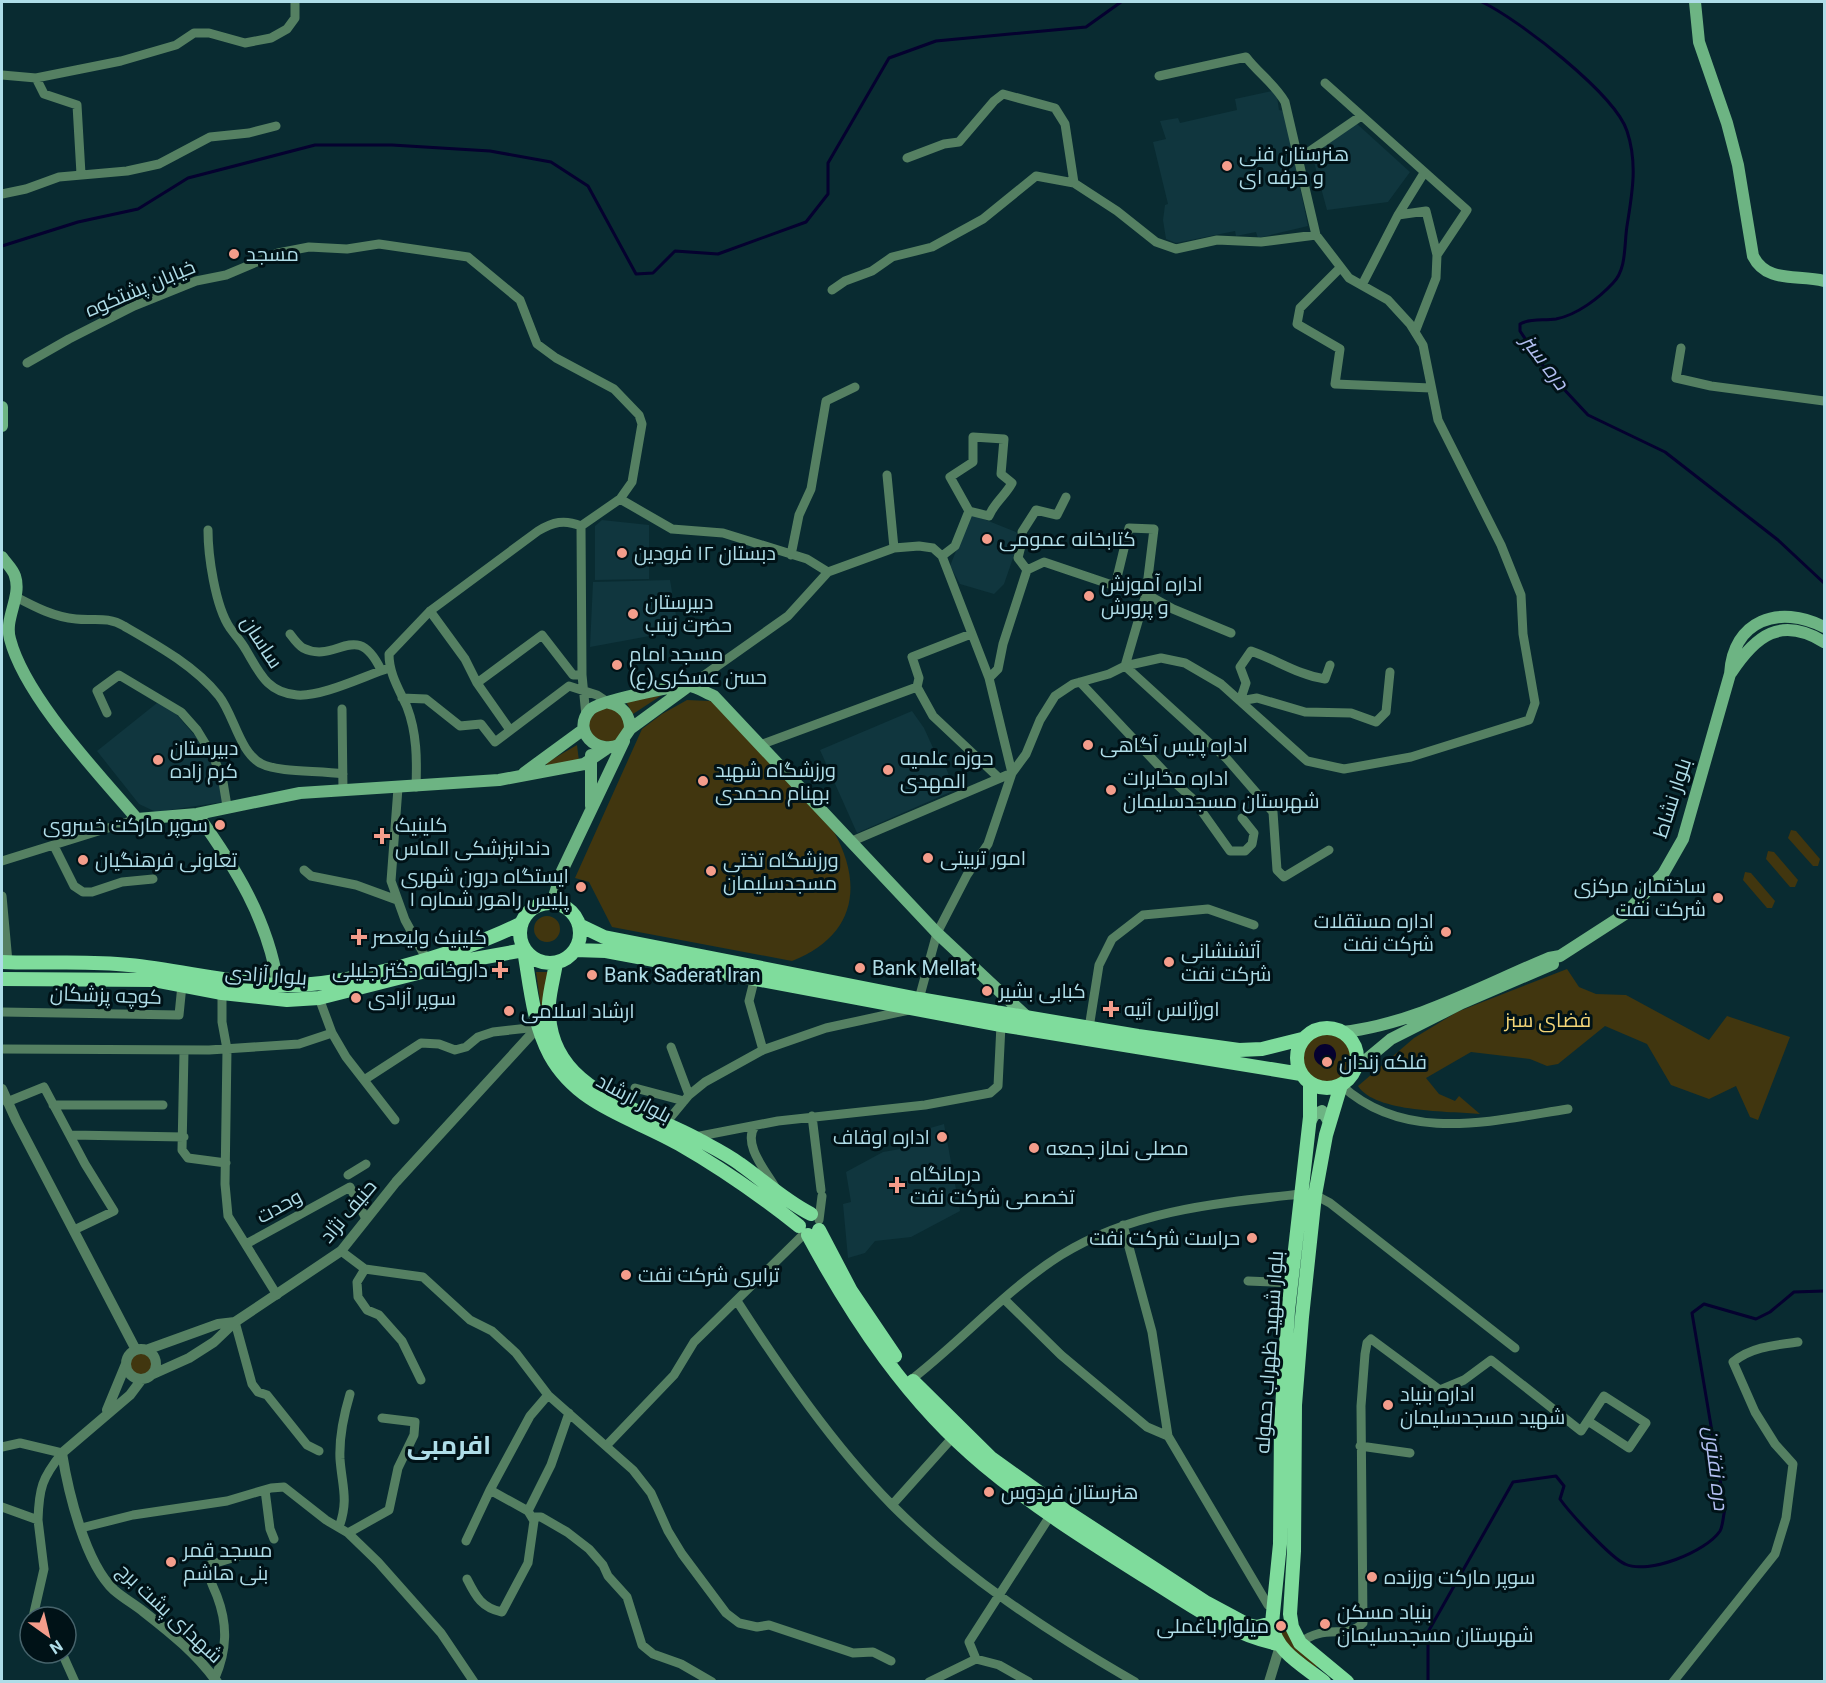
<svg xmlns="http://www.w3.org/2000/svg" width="1826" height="1683" viewBox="0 0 1826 1683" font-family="Roboto,Cairo,sans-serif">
	<rect width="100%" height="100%" fill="#092b31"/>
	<!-- built -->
	<path fill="#10363e" d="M1276,90L1279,110L1284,111L1308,226L1258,238L1256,232L1236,236L1235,231L1176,243L1166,239L1163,220L1165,205L1168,204L1153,142L1166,139L1160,121L1178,118L1180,123L1237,110L1235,99Z
		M1356,123L1410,172L1388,202L1327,210L1311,151Z
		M971,514L1016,532L1020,538L1004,584L994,594L960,584L950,566Z
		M602,520L649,525V579L595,580V526Z
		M670,580L678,627L655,635L590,647L593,582Z
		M157,703L170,707L203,745L216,769L223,802L156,812L139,804L97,751Z
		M912,711L924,728L934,750L938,749L955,790L857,833L820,750Z
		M944,1124L960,1211L911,1237L875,1241L865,1253L848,1258L843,1204L851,1202L846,1172L883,1152L906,1148V1135Z"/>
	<!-- green -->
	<path fill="#41360f" d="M662,695L633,714L626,702Z
		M687,700L710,701L721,707L834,832C865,888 853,937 792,961L612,927L589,882L575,878L642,729L662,714Z
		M600,707L619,710L626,727L616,743L593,739L588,722Z
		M577,745L579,761L547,766L546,763Z
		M1791,830L1796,831L1820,859L1818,866H1813L1788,838Z
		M1768,851L1774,852L1798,880L1795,887H1790L1766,859Z
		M1745,872L1751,873L1775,901L1772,908H1767L1743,880Z
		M534 929a13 13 0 1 1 26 0a13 13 0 1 1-26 0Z
		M1567,969L1579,987L1596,994L1626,995L1709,1040L1727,1016L1790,1037L1758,1120L1750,1117L1736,1086L1709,1099L1671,1085L1647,1044L1605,1026L1558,1064L1547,1066L1530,1059L1471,1052L1426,1078L1439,1094L1455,1101L1459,1096L1480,1114C1450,1111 1375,1113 1358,1086L1414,1038L1457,1012Z
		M536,972H549L544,1007H541Z
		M1301 1057a25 25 0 1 1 50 0a25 25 0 1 1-50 0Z
		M128 1364a13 13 0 1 1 26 0a13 13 0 1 1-26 0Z
		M1284,1629L1317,1666L1316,1668L1281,1640L1279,1631Z"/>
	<!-- water -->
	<path fill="#05012f" d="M1314 1055a11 11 0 1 1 22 0a11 11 0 1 1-22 0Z"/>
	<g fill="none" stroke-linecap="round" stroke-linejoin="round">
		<!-- stream -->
		<path stroke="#05012f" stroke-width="3" d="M1482,2C1518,19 1615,94 1627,131C1638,164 1632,194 1627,226C1624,244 1627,269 1613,283C1599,298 1577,315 1556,319C1544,321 1530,318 1520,324V331L1546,370L1588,415L1665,452L1778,540L1824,583
			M2,246L78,222L138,209L188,178L315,145H392L490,151L551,162L588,186L636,274L653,273L675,251L718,254L806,222L828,194V163L889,58L936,41L1086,27L1121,2
			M1428,1682V1632L1513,1482L1556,1476L1564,1486L1560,1499C1569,1512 1611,1558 1625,1564C1648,1575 1706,1552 1720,1531C1723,1526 1723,1516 1725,1509L1692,1313L1704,1304L1756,1319L1770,1312L1794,1292L1824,1291"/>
		<!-- minor -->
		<path stroke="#558062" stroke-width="9" d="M2,75L36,78L121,61L176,45L194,33H209L245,43L271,38L287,29L295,18V2
			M1159,76L1246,57C1258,73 1275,84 1285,102L1316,235
			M36,78L44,94L77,105L81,174
			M1325,83L1467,210L1437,255L1436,278L1415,332
			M907,158L944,144L959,142L994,101L1003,94L1055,108L1065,124L1074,183
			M1297,160L1361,116
			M2,194L26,189L59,177L127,171L159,164L210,137L249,133L276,126
			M1398,215L1426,211L1437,255
			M1340,268L1300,308L1297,324L1340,349L1335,384L1431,388
			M1362,285L1398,215L1424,173
			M832,290L845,281L872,271L892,257L932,247L983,219L1036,176L1074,183L1117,211L1156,242L1176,249L1217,240L1261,242L1316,235L1349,278L1388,300L1410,324L1423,345L1438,420L1501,545L1521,595L1523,634L1535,703L1529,720L1411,757L1344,769L1307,761L1221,684L1185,663L1161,658L1125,666L1109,674L1073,684L1055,696L1040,720L1026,754L1012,773L988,844L967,875L937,933L919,999
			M1681,348L1676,378L1711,386L1824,401
			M27,363L69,339L134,306L196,281L226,275L278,253L309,247L347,249L379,244L468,257L520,300L537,344L556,358L614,389L639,415L642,424L632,482L620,499L581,526
			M887,475L894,548
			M620,499L672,529L723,533L807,559L828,572
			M581,526L582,675L586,716
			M1129,528L1154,529L1146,594L1115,586Z
			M208,530C208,555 215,606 230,628C235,635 241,641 246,650C259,672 267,693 297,695C322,697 364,676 389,668
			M791,555L799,515L811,489L826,401L855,387
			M942,556L955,546L969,511L989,516C994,503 1005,496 1012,483L1001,474L1004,439L973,437V462L950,477L969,511
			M1027,570L1018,558L1023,538L1022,532L1036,510L1057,515L1066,497
			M16,597C35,607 54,617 76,619C93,621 108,616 124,626C157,645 195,666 219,696C234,715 240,754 262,764C281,773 320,770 343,774
			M430,611L465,659L477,683L542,635L573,675H582
			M1231,633L1173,609L1146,594L1125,666L1227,759L1273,812L1277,870L1284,877L1329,850
			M290,634C293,638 298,645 303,648C337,665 356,618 381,670
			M1330,665L1325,679C1298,675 1277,660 1251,651L1240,667L1246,683L1240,701L1257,698L1305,712L1351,713L1376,722L1386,712L1390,672
			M1080,682L1174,782L1193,799L1230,851H1245L1252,844L1254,833L1242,818
			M477,683L510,730
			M689,686L788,616L828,572L894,548L919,546L933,548L942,556L989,678
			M917,687L919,678L912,657L971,634
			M402,698L426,699L460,726L481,724L495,742L569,686L597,695L609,703
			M342,709L343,791
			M107,713L97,691L119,675L181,712L197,730L214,758L223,782L227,806
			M760,745L917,687L933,716L999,778
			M416,787C417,760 417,733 407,707C399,689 389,674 389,654L430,611L538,531C553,522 564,519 581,526
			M398,788L391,881L405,920L426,958
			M850,842L1012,773L989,678L998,669L1003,644L1027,570L1044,562L1115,586
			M54,846L74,886L83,892H92L122,882L153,879
			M2,861L137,819
			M304,870L311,876L356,885L397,900
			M2,896L8,962
			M755,977L749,1001L763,1050
			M222,993V1022L227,1049L225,1184L228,1216L277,1295
			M319,998L332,1033L346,1057L395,1120
			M2,1012L179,1015L182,985
			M1089,1028L1099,965L1112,939L1143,915L1208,909L1254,925
			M671,1047L689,1095
			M2,1049L209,1050L299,1044L332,1033
			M184,1051L182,1150L188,1158L226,1163
			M364,1080L421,1043L439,1044L455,1050L466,1047L478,1037L493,1032L538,1027
			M1341,1085C1405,1144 1491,1121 1568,1109
			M635,1088L684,1101
			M7,1102L44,1087L85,1164L114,1211L74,1230
			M53,1105H163
			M812,1116L821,1190
			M665,1124L689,1095L705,1082L763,1050L826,1028L909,1010
			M755,1126C742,1144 766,1171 775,1187
			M71,1135L184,1137
			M695,1137L778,1121L925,1105L990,1093L998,1086L1001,1025
			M348,1175L366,1164
			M1315,1195L1330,1203L1515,1348
			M819,1220L822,1196
			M1123,1225L1152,1332L1168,1436
			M246,1244L350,1187L366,1219
			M341,1251L365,1269L423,1277L470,1320L492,1331L516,1353L548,1395L633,1470L651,1493L668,1531L682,1554L726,1613L739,1623L757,1627L769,1625L853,1653L873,1652L891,1661
			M365,1269L357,1282L358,1297L367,1310L379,1315L402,1341L421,1380
			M1248,1281L1291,1283
			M1004,1299L1061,1355L1147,1427L1168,1436L1268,1605L1273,1606
			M737,1301C783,1372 833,1445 892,1505C963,1576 1048,1632 1135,1682
			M235,1322L252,1384L258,1392L267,1395L307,1445L319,1451
			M907,1383C960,1343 1004,1291 1061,1255C1134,1210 1218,1203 1301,1194
			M606,1446L674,1375L694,1342L804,1234
			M1360,1446L1410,1453
			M2,1447L20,1443L62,1453C42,1478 39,1488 38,1520L2,1507
			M265,1490L270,1529L274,1539
			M892,1505L953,1437
			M528,1511L490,1490L530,1416L548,1395
			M532,1517H541L567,1532L589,1549L603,1565L608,1576L627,1597L642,1645L653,1654L681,1664L712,1682
			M339,1527C349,1500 342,1486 340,1459C339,1438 344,1414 350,1394
			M81,1528L133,1515L227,1501L271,1488L284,1487L326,1520L348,1533L378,1562L441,1633L474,1682
			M348,1533L389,1510L398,1468L414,1435L415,1422L382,1418
			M466,1541L490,1490
			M467,1579C476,1597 482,1608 502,1612L528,1563L534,1521L528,1511L551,1465L569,1413
			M33,1617L44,1569L38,1520
			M1300,1643C1325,1623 1347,1640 1363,1623L1361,1406L1365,1354L1367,1343L1371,1339L1440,1390L1464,1380L1491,1360L1581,1431L1604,1396L1646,1423L1629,1448L1588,1421
			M62,1653L75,1682
			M976,1659L969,1642L1050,1516
			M215,1678C227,1650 228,1625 217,1596C213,1586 207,1576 209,1565L239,1556
			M929,1682L976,1659L999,1665L1029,1682
			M1673,1682L1775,1554L1786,1518L1793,1464L1775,1444L1755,1412L1733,1362C1751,1347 1775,1345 1798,1342"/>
		<!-- tertiary -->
		<path stroke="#558062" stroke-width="10" d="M2,1089L16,1120L136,1350
			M126 1364a15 15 0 1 1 30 0a15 15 0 1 1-30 0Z
			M146,1350L218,1324L235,1322
			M151,1375L189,1358L214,1342L235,1322L341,1251L396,1182L538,1027
			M142,1379L130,1395L62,1453C68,1491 85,1563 114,1590C123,1598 134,1604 144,1612C171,1633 197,1654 217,1682
			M107,1410L126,1364
			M1269,1682L1280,1646"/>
		<!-- secondary -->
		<path stroke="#6db483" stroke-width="12" d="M1695,2L1699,42L1727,123L1738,165L1753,256C1767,284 1798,274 1824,281
			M2,407V426
			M2,557C5,562 13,569 15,576C22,597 4,618 10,639C25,697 98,773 137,819L197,814L300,793L499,780L584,764L606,749
			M1731,673C1756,635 1781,616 1824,642
			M609,703C623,706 630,715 630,729L619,745C597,755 571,731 590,710C598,701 673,686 688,686C696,686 706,693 714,696L937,933L1027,1017
			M630,729L686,688
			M524,773L584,729
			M591,806V755
			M197,814C235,867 268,919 278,985
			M552,903L562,871L624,741
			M1342,1032C1412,1025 1484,985 1549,958L1560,956L1625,914L1663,874L1683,839L1730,674C1733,620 1779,604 1824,627
			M1355,1069L1391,1039L1462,1003L1553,964
			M1310,1122L1314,1115L1322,1111L1330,1123"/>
		<!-- primary -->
		<path stroke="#7fdc9c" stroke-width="14" d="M520 933a30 30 0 1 1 60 0a30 30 0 1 1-60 0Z
			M579,925L604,937L919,999L1138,1036L1239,1050L1262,1049L1302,1039
			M575,950L606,951L1001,1025L1301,1074
			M2,962C44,964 87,960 129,965C179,970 229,983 279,985C343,988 462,953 520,924
			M556,963C554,976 550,990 549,1003C544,1093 642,1107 701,1141C714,1148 728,1155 740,1164C764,1181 785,1201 811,1214
			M2,979L154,980L222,993L287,1000L319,998L469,960L524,950C530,985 533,1023 550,1055C578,1106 632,1117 679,1144C721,1168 761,1196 799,1226
			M1297 1058a30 30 0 1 1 60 0a30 30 0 1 1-60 0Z
			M1310,1083V1117L1288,1311L1281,1426L1280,1544L1272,1623C1274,1651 1304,1666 1324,1682
			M1341,1085L1326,1135L1315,1195L1302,1317L1295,1405L1294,1551L1290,1614L1292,1627L1300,1643L1347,1682
			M819,1230L851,1291L895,1356
			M808,1235C854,1320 909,1403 984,1465C1033,1506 1087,1540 1141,1574C1184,1600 1228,1634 1278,1644
			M913,1381L991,1458L1057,1505L1207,1603L1248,1625L1257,1627L1272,1623"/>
	</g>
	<!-- markers -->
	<g fill="#f49d8b" stroke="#001217" stroke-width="2">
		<circle cx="1227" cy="166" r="6"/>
		<circle cx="234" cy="254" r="6"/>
		<circle cx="987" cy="539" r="6"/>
		<circle cx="622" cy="553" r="6"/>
		<circle cx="1089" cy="596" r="6"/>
		<circle cx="633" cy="614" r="6"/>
		<circle cx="617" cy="665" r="6"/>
		<circle cx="1088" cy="745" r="6"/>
		<circle cx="158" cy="760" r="6"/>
		<circle cx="888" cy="770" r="6"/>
		<circle cx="703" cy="781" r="6"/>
		<circle cx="1111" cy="790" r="6"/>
		<circle cx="220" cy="825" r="6"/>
		<path d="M379 827h6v6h6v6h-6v6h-6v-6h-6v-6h6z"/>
		<circle cx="928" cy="858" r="6"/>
		<circle cx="83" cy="860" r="6"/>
		<circle cx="711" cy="871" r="6"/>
		<circle cx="581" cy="887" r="6"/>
		<circle cx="1718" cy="898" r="6"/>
		<circle cx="1446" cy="932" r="6"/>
		<path d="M356 928h6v6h6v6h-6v6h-6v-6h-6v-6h6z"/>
		<circle cx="1169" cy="962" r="6"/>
		<circle cx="860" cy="968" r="6"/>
		<path d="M497 961h6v6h6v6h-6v6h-6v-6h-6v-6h6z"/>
		<circle cx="592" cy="975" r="6"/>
		<circle cx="987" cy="991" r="6"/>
		<circle cx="356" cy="998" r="6"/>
		<path d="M1108 1000h6v6h6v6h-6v6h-6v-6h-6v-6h6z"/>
		<circle cx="509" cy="1011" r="6"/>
		<circle cx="1327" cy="1062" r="6"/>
		<circle cx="942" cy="1137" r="6"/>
		<circle cx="1034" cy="1148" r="6"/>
		<path d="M894 1176h6v6h6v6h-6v6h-6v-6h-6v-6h6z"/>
		<circle cx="1252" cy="1238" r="6"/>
		<circle cx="626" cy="1275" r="6"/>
		<circle cx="1388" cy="1405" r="6"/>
		<circle cx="989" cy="1492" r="6"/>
		<circle cx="171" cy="1562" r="6"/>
		<circle cx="1372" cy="1577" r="6"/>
		<circle cx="1325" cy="1624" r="6"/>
		<circle cx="1281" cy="1626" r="6"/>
	</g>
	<g text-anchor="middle" stroke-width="6" stroke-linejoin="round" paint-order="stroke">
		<!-- poi labels -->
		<g font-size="20" fill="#afdde8" stroke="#001217" text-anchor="start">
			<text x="1239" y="161">هنرستان فنی<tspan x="1239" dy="23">و حرفه ای</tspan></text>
			<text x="246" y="261">مسجد</text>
			<text x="999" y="546">کتابخانه عمومی</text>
			<text x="634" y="560">دبستان ۱۲ فرودین</text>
			<text x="1101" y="591">اداره آموزش<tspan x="1101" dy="23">و پرورش</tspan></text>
			<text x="645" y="609">دبیرستان<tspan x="645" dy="23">حضرت زینب</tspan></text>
			<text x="629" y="661">مسجد امام<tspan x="629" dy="23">حسن عسکری(ع)</tspan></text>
			<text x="1100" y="752">اداره پلیس آگاهی</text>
			<text x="170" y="755">دبیرستان<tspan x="170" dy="23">کرم زاده</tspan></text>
			<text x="900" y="765">حوزه علمیه<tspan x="900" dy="23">المهدی</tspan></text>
			<text x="715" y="777">ورزشگاه شهید<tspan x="715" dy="23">بهنام محمدی</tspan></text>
			<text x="1123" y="785">اداره مخابرات<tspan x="1123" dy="23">شهرستان مسجدسلیمان</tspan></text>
			<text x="208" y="832" text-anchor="end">سوپر مارکت خسروی</text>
			<text x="395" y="832">کلینیک<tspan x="395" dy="23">دندانپزشکی الماس</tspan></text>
			<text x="940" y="865">امور تربیتی</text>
			<text x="95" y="867">تعاونی فرهنگیان</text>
			<text x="723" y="867">ورزشگاه تختی<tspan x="723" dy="23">مسجدسلیمان</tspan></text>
			<text x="569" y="883" text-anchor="end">ایستگاه درون شهری<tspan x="569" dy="23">پلیس راهور شماره ۱</tspan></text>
			<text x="1706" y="893" text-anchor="end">ساختمان مرکزی<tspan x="1706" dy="23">شرکت نفت</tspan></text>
			<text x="1434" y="928" text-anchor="end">اداره مستقلات<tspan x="1434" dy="23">شرکت نفت</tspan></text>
			<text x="372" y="944">کلینیک ولیعصر</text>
			<text x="1181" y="958">آتشنشانی<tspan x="1181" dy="23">شرکت نفت</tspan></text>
			<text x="872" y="975">Bank Mellat</text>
			<text x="488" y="977" text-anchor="end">داروخانه دکتر جلیلی</text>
			<text x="604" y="982">Bank Saderat Iran</text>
			<text x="999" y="998">کبابی بشیر</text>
			<text x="368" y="1005">سوپر آزادی</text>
			<text x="1124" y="1016">اورژانس آتیه</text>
			<text x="521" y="1018">ارشاد اسلامی</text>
			<text x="1339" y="1069">فلکه زندان</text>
			<text x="930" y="1144" text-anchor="end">اداره اوقاف</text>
			<text x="1046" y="1155">مصلی نماز جمعه</text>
			<text x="910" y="1181">درمانگاه<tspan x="910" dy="23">تخصصی شرکت نفت</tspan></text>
			<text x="1240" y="1245" text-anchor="end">حراست شرکت نفت</text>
			<text x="638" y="1282">ترابری شرکت نفت</text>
			<text x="1400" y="1401">اداره بنیاد<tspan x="1400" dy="23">شهید مسجدسلیمان</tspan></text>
			<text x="1001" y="1499">هنرستان فردوس</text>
			<text x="183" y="1557">مسجد قمر<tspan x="183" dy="23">بنی هاشم</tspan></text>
			<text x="1384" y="1584">سوپر مارکت ورزنده</text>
			<text x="1337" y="1619">بنیاد مسکن<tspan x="1337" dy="23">شهرستان مسجدسلیمان</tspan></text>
			<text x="1269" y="1633" text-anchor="end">میلوار باغملی</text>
		</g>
		<!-- street labels -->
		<g font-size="20" fill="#afdde8" stroke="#001217">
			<text transform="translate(140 288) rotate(-23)" y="7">خیابان پشتکوه</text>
			<text transform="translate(262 642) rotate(57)" y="7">ساسان</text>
			<text transform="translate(1672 798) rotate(-72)" y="7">بلوار نشاط</text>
			<text transform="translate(266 975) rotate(4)" y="7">بلوار آزادی</text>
			<text transform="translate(106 995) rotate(2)" y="7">کوچه پزشکان</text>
			<text transform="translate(634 1098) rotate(28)" y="7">بلوار ارشاد</text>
			<text transform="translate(279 1206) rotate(-29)" y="7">وحدت</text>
			<text transform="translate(348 1211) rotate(-50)" y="7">حنیف نژاد</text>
			<text transform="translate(1269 1352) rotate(-86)" y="7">بلوار شهید ظهراب حموله</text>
			<text transform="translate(170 1613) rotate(43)" y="7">شهدای پشت برج</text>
		</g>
		<!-- park labels -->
		<g font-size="20" fill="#f2d577" stroke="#001217">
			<text x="1548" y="1027">فضای سبز</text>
		</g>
		<!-- water labels -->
		<g font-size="21" font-style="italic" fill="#b2bff1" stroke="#001217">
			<text transform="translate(1545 362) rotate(53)" y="7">دره سبز</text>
			<text transform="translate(1716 1468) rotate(83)" y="7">دره نفتون</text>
		</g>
		<!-- district labels -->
		<g font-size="26" font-weight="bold" fill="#afdde8" stroke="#001217">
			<text x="449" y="1454">افرمبی</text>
		</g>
	</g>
	<!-- border -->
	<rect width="1826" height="1683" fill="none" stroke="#afdde8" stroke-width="6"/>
	<!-- north arrow -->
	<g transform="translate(48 1635) rotate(146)"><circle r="28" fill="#001217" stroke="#46636b" stroke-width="1.5"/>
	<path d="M0-4.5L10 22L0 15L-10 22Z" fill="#f49d8b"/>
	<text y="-9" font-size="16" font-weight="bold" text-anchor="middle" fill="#afdde8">N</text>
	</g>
</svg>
